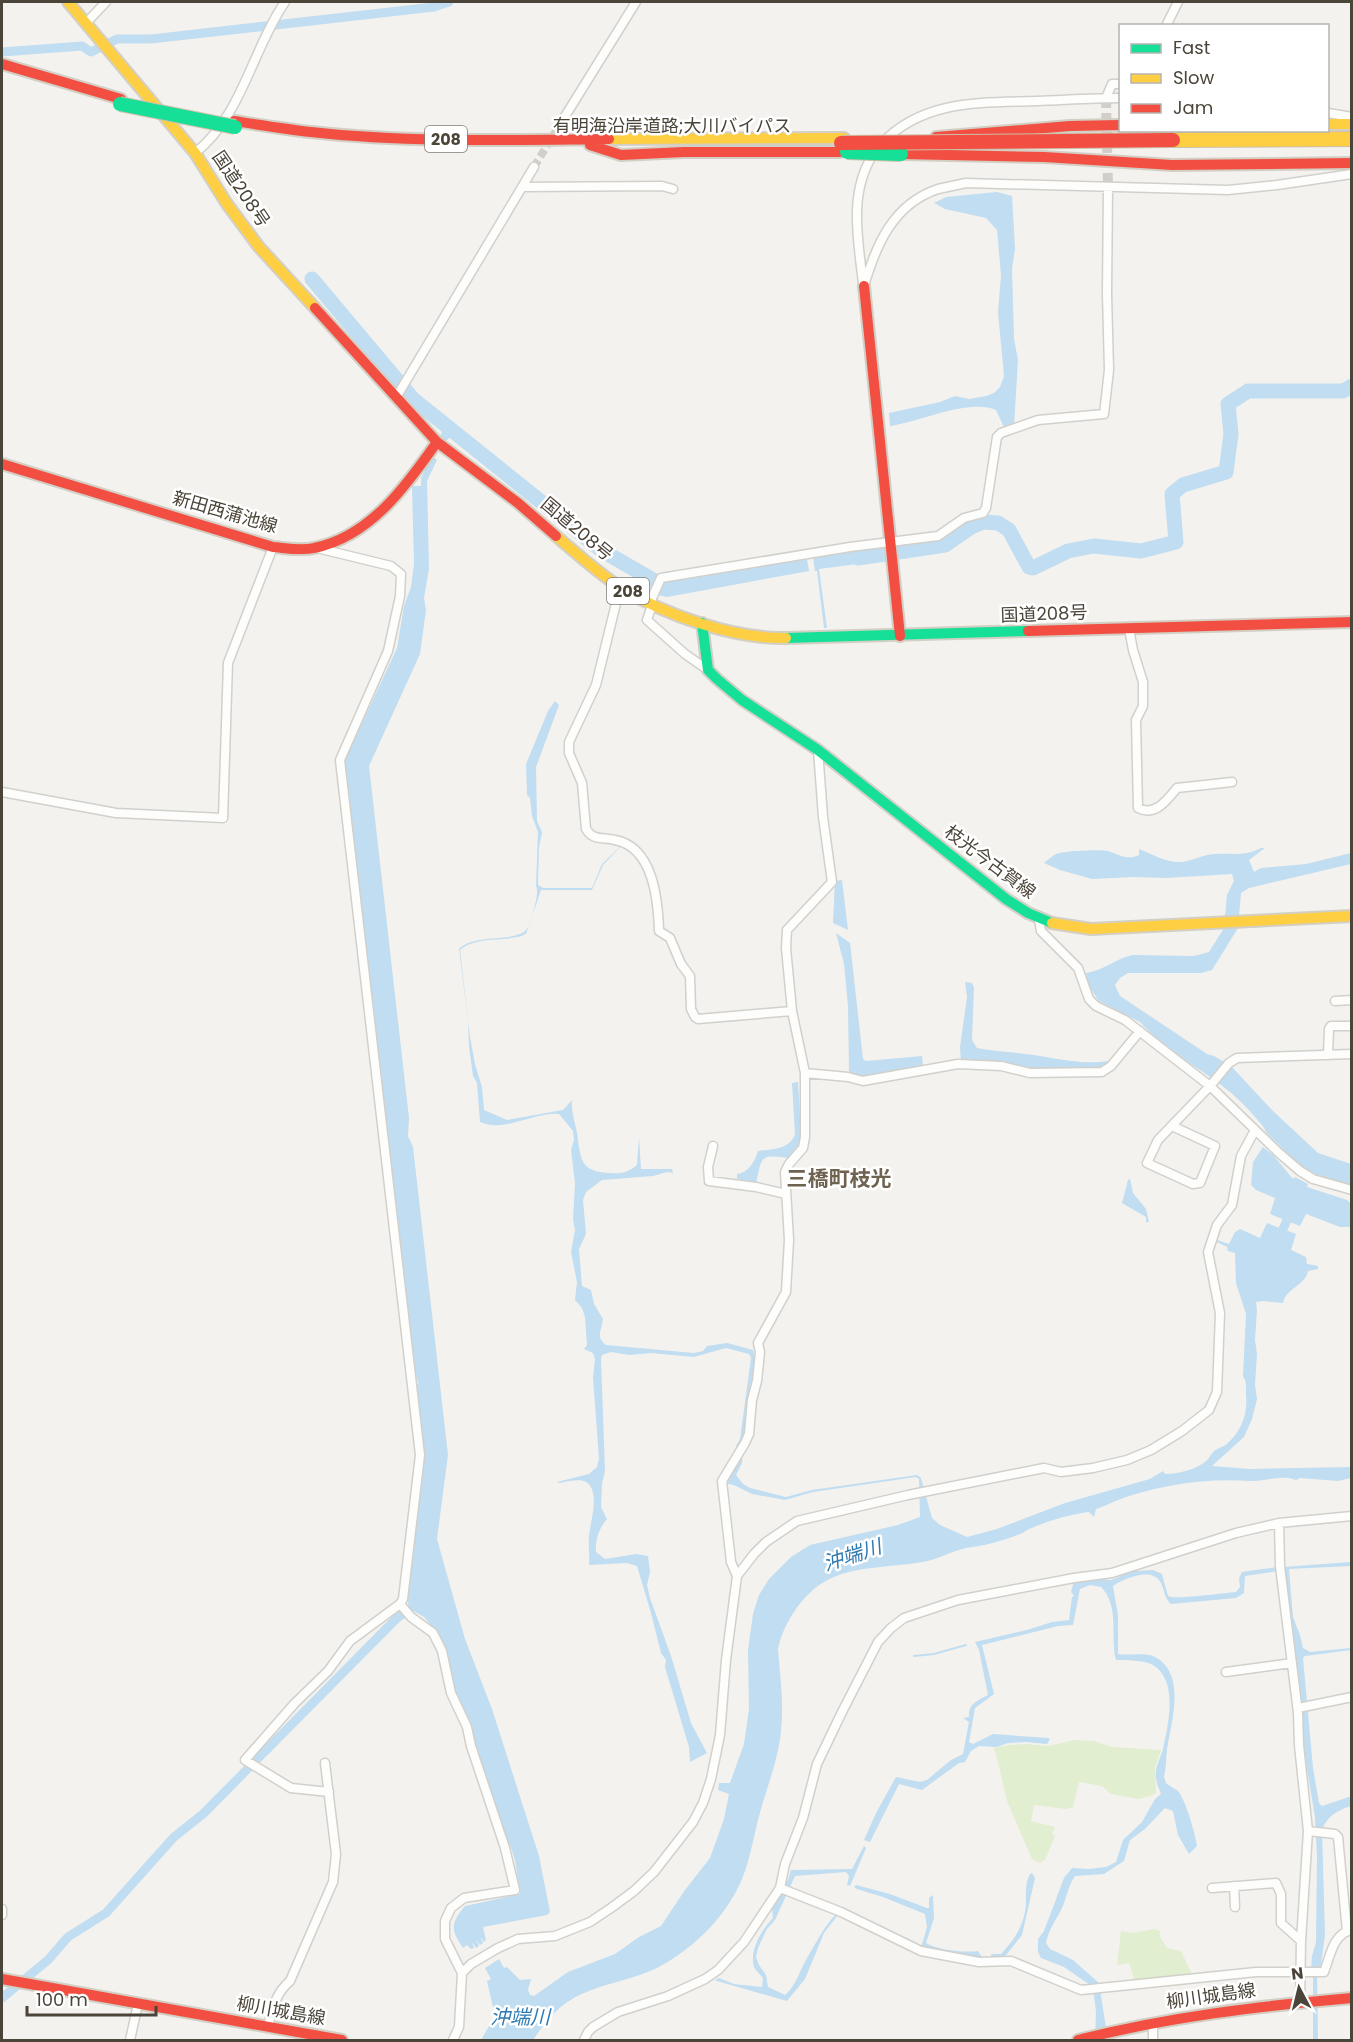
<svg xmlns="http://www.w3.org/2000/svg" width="1353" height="2042" viewBox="0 0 1353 2042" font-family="Poppins,'Noto Sans JP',sans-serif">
	<rect width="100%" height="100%" fill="#f4f2ee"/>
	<!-- green -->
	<path fill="#e1eecf" d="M1075,1740L1094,1741L1112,1747L1161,1750L1155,1768L1156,1793L1150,1796L1139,1799L1111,1794L1102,1786L1079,1782L1073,1807L1066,1809L1034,1805L1031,1821L1055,1827L1052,1834L1055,1836L1045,1860L1040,1863L1032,1859L1007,1801L996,1754L993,1748L1009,1745L1027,1744L1048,1746Z
		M1155,1929L1160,1931V1937L1167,1948L1181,1951L1193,1976L1135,1982L1129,1963L1117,1965L1121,1931L1132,1933Z"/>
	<!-- water -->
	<path fill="#c0ddf1" d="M997,192L1012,196L1015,249L1012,269L1014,339L1018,360L1014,426L1004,427L996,410C969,398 919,422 890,426L889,413L940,402L955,396L969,399L986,396L994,393L1000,387L1004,376L998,312L1001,275L997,230L986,218L945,209L934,203L946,197Z
		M432,456L437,460L427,481L429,569L424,598L426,610L420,654L369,766L409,1118L408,1136L413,1147L448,1455L437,1539L465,1639L492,1709L539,1856L550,1912L547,1915L483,1927L486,1940L484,1942L480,1937L483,1943L480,1945L476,1940L479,1946L476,1948L472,1942L474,1948L471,1949L467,1945L463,1948C450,1929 451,1923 465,1906L520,1894L515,1860L510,1845H507L476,1752L473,1731L462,1704L455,1694L448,1657L438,1634L424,1617L415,1612L408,1603L407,1592L424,1457L416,1389L418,1382L415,1373L388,1148L389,1138L384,1120L344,762L397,648L404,606L411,587L414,564L412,486H421V478Z
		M878,548L880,561L819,569L827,628H824L817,571H815L813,557Z
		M807,559L809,571L667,597L658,595L665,581Z
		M555,701L559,705L536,767L537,821L542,832L539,848L538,885L543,888H592L602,864L623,844L603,865L592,890H541L526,934C507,943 477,935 460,950L470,1037L475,1064L482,1087L484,1110L507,1120L563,1110L572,1100C571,1113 575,1121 577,1133C581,1159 579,1172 611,1173C622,1174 629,1172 637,1165L639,1137L641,1169H672L673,1173L667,1172L653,1176L602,1180L586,1192L583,1200L586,1234L579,1249L582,1286L591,1290L594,1304L603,1319C602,1329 595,1337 606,1345L694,1353L703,1351L707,1346L727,1343L753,1350L756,1362L748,1395L742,1463L736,1475L743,1484L750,1488L786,1497L812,1490L917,1475L921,1478L932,1518L940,1525L967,1537L997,1529L1065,1503L1150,1479L1163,1471L1165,1474C1177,1474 1195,1470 1205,1462C1209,1459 1211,1454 1214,1451C1218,1448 1223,1447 1227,1444C1242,1430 1248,1414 1246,1394C1246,1386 1247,1383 1243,1376L1246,1314L1236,1283L1235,1255V1253L1228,1251L1227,1247L1217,1242V1240L1229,1244L1235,1232L1240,1229L1260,1238L1267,1223L1296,1234L1291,1250L1306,1257L1307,1264L1318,1266V1269L1308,1271C1306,1285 1286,1288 1283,1303L1263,1301L1256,1302L1257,1310L1255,1340L1257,1354L1255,1385L1257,1399L1252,1419L1244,1437L1212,1466L1250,1469L1351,1467V1478L1338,1481L1300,1478L1296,1480C1282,1474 1264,1482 1250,1481C1205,1478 1156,1485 1113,1502C1108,1504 1103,1507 1096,1509L1094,1517L1089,1512C1073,1514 1046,1521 1032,1528C1027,1529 1024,1533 1020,1534C1003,1541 984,1546 966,1548C951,1551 937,1560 922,1562C890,1568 853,1565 824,1582C802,1595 783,1624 778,1649C780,1675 784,1704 781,1730C779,1757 768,1784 761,1809C754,1833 751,1857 742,1879C726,1917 694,1948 659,1967C629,1982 593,1984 566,2003C552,2013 542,2027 533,2040H481L495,2016L487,1981L491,1979L485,1968L499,1959L504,1968L507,1967L520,1980L531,1979L528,1990L530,1995L534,1996L568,1972L615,1954L639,1937L661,1926L685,1890L710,1858L724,1819L729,1794L718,1790L719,1783H730L744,1744L749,1709L748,1650L753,1614L759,1595L769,1579L791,1557L810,1545L898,1525L920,1517L919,1479L916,1477L813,1492L785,1500L752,1494L734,1485L728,1484L727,1479L740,1459L736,1446L740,1439L751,1358L749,1354L726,1348L694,1357L651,1353L629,1355L611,1352L602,1355L601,1359L605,1471L602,1484L601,1507L607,1519C599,1528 595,1540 596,1552L605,1559L636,1554L648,1556L650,1572L647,1585L650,1598L671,1656L691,1723L707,1753L690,1762L689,1747L665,1667L666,1660L661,1653L651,1613L637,1566L627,1563L589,1565C590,1555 588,1546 589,1536C590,1523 601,1491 586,1482C579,1478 567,1482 559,1483L557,1482L589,1474L597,1467L599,1459L593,1378L595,1359L593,1353L584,1349L587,1345L585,1317L582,1308L575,1300L577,1282L571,1252L575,1230L573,1220L575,1183L571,1150L574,1140L573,1131L559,1114C533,1112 505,1133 480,1122L477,1083L473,1076L469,1047L468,1020L459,949C474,933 514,943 526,930C530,926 531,919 533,913C535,903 539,895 536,885L538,832L532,816L530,798L527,795L526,764L548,711Z
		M1261,848H1265L1249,860L1254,872L1261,868L1306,864L1351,853V864L1249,888L1241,893L1238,928L1212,970L1201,973H1128L1120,978L1115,985L1120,996L1207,1054L1214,1056L1231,1066L1273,1111L1318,1153L1351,1164V1187L1312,1173L1299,1165L1266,1132C1264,1126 1259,1122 1255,1117C1230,1087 1203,1073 1172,1051L1165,1048L1140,1022L1099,1001L1088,985L1086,973C1103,971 1116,958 1133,955L1194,956L1209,952L1224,928L1227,895L1234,881L1232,874L1166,878L1133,877L1092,879L1060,870L1044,863C1048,860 1052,856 1056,854C1062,851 1101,849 1108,851C1118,854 1127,861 1139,855V849C1152,854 1165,862 1179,862C1191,862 1203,854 1216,854C1235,853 1242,857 1261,848Z
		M842,880L848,930L833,923L835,881Z
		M836,933L850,943L863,1059L866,1061L922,1056L923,1066L861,1078L849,1072L848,1006L844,964Z
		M965,982L972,983L974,988L972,1040L977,1048C996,1052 1014,1052 1034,1055C1060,1059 1082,1065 1109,1061L1099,1068L1037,1071L1004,1062H961L960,1047L967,997Z
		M798,1082L801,1135L799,1145L788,1158C759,1154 762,1157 756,1183L737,1179V1174C748,1173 755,1161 758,1151C772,1149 788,1150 795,1135L792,1083Z
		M1263,1147L1273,1155L1293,1179L1295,1177L1308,1184L1307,1187L1347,1200L1351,1204V1227H1340L1306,1214L1300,1226L1270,1214L1275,1198L1256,1190L1251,1185L1253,1162Z
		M1130,1179L1133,1193L1146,1209L1149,1222H1146V1217L1122,1203L1128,1180Z
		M1351,1562V1566L1289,1569L1293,1617L1300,1635L1303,1648L1310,1652L1351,1648V1650L1305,1656L1303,1658L1313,1768L1319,1803L1322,1806L1352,1796L1351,1806C1338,1810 1327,1816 1322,1830L1325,1935L1321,1964L1324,1966V1969L1317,1970L1318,2040H1313V1971L1311,1970L1312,1956L1316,1942L1317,1856L1315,1817L1303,1745L1301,1712L1302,1704L1299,1701L1283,1567Z
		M1278,1567V1571L1245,1576L1244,1593L1236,1598L1171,1604C1164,1598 1165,1591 1161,1583C1152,1566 1124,1579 1113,1586L1118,1616V1654C1129,1656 1145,1652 1155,1657C1187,1674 1171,1723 1167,1749C1166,1759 1166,1768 1164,1777L1166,1783C1169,1786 1174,1788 1178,1791C1186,1801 1195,1833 1197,1846L1189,1854L1178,1835L1173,1811L1165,1808L1145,1829L1130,1840L1124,1861L1104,1874L1075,1876C1068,1886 1067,1897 1062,1908C1056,1920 1049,1929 1046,1943L1050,1949L1073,1960L1099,1983L1106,2028L1105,2040H1095L1096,2012L1093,1987L1064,1967L1041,1958L1038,1952V1939L1044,1931L1064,1878L1072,1868L1089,1869L1106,1867L1116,1862L1123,1840L1142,1822L1155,1799L1161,1794C1158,1786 1155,1780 1156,1771C1157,1764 1161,1756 1163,1749C1168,1725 1179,1681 1153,1665C1144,1660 1125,1660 1116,1660C1110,1636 1120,1606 1101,1587L1090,1585L1080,1589L1073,1625L1058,1626L982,1645L994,1694L975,1708L969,1742L973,1744L993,1734L1048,1738L1050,1739L1047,1744L1026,1742L1008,1743L997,1747L979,1746L971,1751L965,1762L959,1763L922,1790L899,1784L870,1842L864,1840L876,1813L896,1777L920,1782L927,1780L951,1760L963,1754L969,1722L963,1718L969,1717C968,1704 978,1700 988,1695L979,1650L975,1642L1027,1630L1052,1622L1069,1620L1072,1597L1074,1596L1071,1592L1074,1581L1093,1578L1111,1580L1133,1571L1153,1570L1162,1574L1168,1596C1175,1600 1223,1593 1236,1592L1240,1587L1239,1578L1242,1572Z
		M864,1846L866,1848L850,1886L847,1885L849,1876L846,1872L795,1876L775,1920L767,1929L758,1948L756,1957L759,1965L766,1975L768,1987L785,1995C796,1986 800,1970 807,1958C816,1943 823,1928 836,1914L838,1915L824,1933L805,1979L787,2001L717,1981L715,1980L719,1978L734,1984L762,1987L763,1978C760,1974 756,1971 754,1967C749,1950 762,1929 773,1918L772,1908L788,1880L791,1870L852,1869Z
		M1032,1873L1035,1878L1022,1935L1003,1959H992L991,1954H1001C1015,1939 1025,1924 1026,1903C1026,1893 1025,1883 1030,1874Z
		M856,1885L890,1894L927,1908H929V1898L933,1895L934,1918L926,1943C937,1950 965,1953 978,1951L983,1959L921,1948L927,1927L925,1914L883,1897L857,1889L854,1887Z"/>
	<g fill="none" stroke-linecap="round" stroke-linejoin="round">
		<!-- stream -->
		<path stroke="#c0ddf1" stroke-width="2" d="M914,1656L934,1654L966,1645"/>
		<!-- canal -->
		<path stroke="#c0ddf1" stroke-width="9" d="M2,52L82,46L91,52L117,39H151L434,7L449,2
			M445,436L449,429
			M1278,1240L1292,1209
			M2,1998L48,1960L68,1937L106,1913L174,1837L203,1814L396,1619L421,1600"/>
		<!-- river -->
		<path stroke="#c0ddf1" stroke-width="15" d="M312,279L413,399L601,550L667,588L672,587
			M858,558L945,545L971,527L983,522L998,523L1009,530L1029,567L1033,568L1068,551L1094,546L1141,551L1176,542L1172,494L1183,485L1226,472L1231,434L1228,404L1248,391H1343L1352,386"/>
		<!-- street-tunnel -->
		<path stroke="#d2cfca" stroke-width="8" stroke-dasharray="8 4" stroke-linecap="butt" d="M534,167L559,126"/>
		<!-- secondary-tunnel -->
		<path stroke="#d2cfca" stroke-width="10" stroke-dasharray="10 5" stroke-linecap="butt" d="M1106,98L1108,188"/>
		<!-- street casing -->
		<g stroke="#d2d0cb" stroke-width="11">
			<path id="street" d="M86,23L106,2
				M1166,26L1178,2
				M1106,98L1112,84H1120
				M1328,113L1352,117
				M559,126L636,2
				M882,143C924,99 981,103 1037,101C1065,100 1093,98 1120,98
				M195,153C242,116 252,50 285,2
				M522,187L662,186L673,189
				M863,283C858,239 848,192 874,153
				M864,286C876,245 893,204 938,189C947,187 957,185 966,183L1228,190L1277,185L1352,174
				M397,396L534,167
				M317,548L391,566L401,574L400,596L388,651L340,760L420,1455L403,1599L400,1604L350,1641L328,1671L295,1703L245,1760L291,1788L329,1792
				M620,587L596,685L569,742V753L582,783L586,829C593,841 603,837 615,840C653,847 658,899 659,931L670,938L681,964L690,976L691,1009L695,1017L698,1019L792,1011
				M1129,629L1133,650L1143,682V706L1136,720L1138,808C1155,817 1167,800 1177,788L1232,782
				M708,670L685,654L647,620L652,605V598L661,578L850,547L938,536L964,518L983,513L986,508L997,437L1001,433L1038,420L1104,414L1109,370L1107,294L1108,188
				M2,792L116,813L223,818L228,663L273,547
				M1039,919L1041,931L1078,968L1089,999L1096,1006L1125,1020L1210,1086L1279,1153L1300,1171L1313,1179L1352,1190
				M1335,1001L1352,1000
				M1328,1055L1329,1029L1331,1026H1352
				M805,1073L848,1077L863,1081L958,1064L1001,1066L1030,1073L1102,1072L1111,1066L1140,1031
				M1172,1126L1215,1146L1200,1183L1193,1184L1147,1163L1158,1140L1210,1086L1229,1063L1237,1058L1352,1054
				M713,1146L708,1167L709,1181L756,1187L786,1194
				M1279,1523L1280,1566L1298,1713L1299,1745L1308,1831L1301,1941L1300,2003
				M737,1576L731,1562L722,1481L745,1443L749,1434L752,1400L757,1381L760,1352L758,1343L786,1292L789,1240L785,1172L789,1164L803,1148L805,1137V1073L792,1011L786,948L787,930L832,882L823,817L818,750
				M400,1604L411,1617L433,1633L442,1651L451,1693L467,1727L471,1746L505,1848L515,1890L464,1898L451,1908L445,1921V1939L462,1973L459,2027L453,2040
				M1226,1672L1292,1663
				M1298,1708L1352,1697
				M1308,1831L1335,1834L1338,1837L1347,1931
				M1234,1886L1235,1907
				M780,1888L841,1912L921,1951L979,1962L1011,1961L1081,1990L1256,1972H1324C1330,1957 1333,1933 1352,1930
				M1212,1888L1276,1883L1281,1894V1923L1301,1941
				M2,1909V1915
				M462,1973L471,1964L498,1948L518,1939L555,1936L590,1922L611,1908L634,1891L654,1872L693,1822L703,1803L711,1779L720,1735L726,1660L737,1576L754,1554L766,1542L797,1521L908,1495L1044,1468L1061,1472L1093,1468L1127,1460L1151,1450L1182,1431L1209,1410L1217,1392L1220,1313L1208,1252L1217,1225L1232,1205L1241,1156L1255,1130
				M1153,2023V2040
				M268,2026C273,2008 275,1994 290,1981L333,1882L336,1854L325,1763
				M130,2040L138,2004
				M584,2040L588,2032L593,2027L618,2012L668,1996L705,1979L718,1970L744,1942L780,1888L785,1864L803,1818L817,1764L843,1710L878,1642L891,1628L904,1618L958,1600L1074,1578L1112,1573L1236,1533L1279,1523L1352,1516"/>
		</g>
		<!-- fast casing -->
		<g stroke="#d3cfc5" stroke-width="14">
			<path id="fast" d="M702,623L708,670L717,679L742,700L818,750L1006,899L1028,913L1052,923
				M786,638L1028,631"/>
		</g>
		<!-- slow casing -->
		<g stroke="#d3cfc5" stroke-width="14">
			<path id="slow" d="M68,2L195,153L227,204L259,247L315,308
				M1328,124H1352
				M609,139L844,138
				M556,536C577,554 598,573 621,588C665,615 734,639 786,638
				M1052,923L1091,929L1352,916"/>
		</g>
		<!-- jam casing -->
		<g stroke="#d3cfc5" stroke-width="14">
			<path id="jam" d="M2,64L121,99
				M234,121C260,125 285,129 311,132C410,143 510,140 609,139
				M936,137L1070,126L1120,125
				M590,145L621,155L684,152H840
				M901,154L1044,157L1172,165L1352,163
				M864,286L900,636
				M315,308L437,442L518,503L556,536
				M2,464L273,547C286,548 301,551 314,548C370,537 407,485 437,442
				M1028,631L1352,622
				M2,1979L342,2040
				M1078,2040C1168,2017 1259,2006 1352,1998"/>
		</g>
		<!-- street -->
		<use href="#street" stroke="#fdfdfc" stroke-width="8"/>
		<!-- fast -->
		<use href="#fast" stroke="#16e098" stroke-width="10"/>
		<!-- slow -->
		<use href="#slow" stroke="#ffcf43" stroke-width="10"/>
		<!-- jam -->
		<use href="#jam" stroke="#f24e42" stroke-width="10"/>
		<!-- fast-bridge casing -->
		<g stroke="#ccbfa9" stroke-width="16" stroke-linecap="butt">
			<path id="fast-bridge" d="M120,104L235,127
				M847,152L901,154"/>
		</g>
		<!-- slow-bridge casing -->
		<g stroke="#ccbfa9" stroke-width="16" stroke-linecap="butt">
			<path id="slow-bridge" d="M1173,140L1352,139"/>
		</g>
		<!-- jam-bridge casing -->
		<g stroke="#ccbfa9" stroke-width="16" stroke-linecap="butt">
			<path id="jam-bridge" d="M841,143L1173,140"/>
		</g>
		<!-- fast-bridge -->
		<use href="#fast-bridge" stroke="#16e098" stroke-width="14"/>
		<!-- slow-bridge -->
		<use href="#slow-bridge" stroke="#ffcf43" stroke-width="14"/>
		<!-- jam-bridge -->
		<use href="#jam-bridge" stroke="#f24e42" stroke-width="14"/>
	</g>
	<g text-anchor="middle" stroke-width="5" stroke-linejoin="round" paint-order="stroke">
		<!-- shield labels -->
		<g fill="#fff" stroke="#817c74" stroke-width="1.5">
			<rect x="425" y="126" width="42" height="26" rx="4.5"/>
			<rect x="607" y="578" width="42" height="26" rx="4.5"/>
		</g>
		<g font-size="16" font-weight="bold" fill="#4b4439">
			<text x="446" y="145">208</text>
			<text x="628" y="597">208</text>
		</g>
		<!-- street labels -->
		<g font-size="18" fill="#4b4439" stroke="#fff">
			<text x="672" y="132">有明海沿岸道路;大川バイパス</text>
			<text transform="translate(241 189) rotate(56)" y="6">国道208号</text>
			<text transform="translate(225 512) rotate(16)" y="6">新田西蒲池線</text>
			<text transform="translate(577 529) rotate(40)" y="6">国道208号</text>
			<text transform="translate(1044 614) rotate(-2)" y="6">国道208号</text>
			<text transform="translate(990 862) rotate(37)" y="6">枝光今古賀線</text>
			<text transform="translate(1211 1996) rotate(-8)" y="6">柳川城島線</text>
			<text transform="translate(281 2011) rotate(10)" y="6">柳川城島線</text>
		</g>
		<!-- water labels -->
		<g font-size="20" font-style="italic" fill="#2e7ab2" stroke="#fff">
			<text transform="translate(852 1555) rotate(-18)" y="7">沖端川</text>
			<text x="520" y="2024">沖端川</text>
		</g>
		<!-- quarter labels -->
		<g font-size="21" font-weight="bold" fill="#6e6250" stroke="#fff">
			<text x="839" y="1186">三橋町枝光</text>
		</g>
	</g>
	<!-- border -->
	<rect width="1353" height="2042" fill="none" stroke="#4b4439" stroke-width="6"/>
	<!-- legend -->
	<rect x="1119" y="24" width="210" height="108" fill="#ffffff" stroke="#b7b4b0" stroke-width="1.5"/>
	<rect x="1131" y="44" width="30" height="9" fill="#16e098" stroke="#b7b4b0" stroke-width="1.5"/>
	<text x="1173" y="54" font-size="18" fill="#4b4439">Fast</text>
	<rect x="1131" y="74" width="30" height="9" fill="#ffcf43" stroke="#b7b4b0" stroke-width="1.5"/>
	<text x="1173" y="84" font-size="18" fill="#4b4439">Slow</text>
	<rect x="1131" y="104" width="30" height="9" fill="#f24e42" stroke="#b7b4b0" stroke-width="1.5"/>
	<text x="1173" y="114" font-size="18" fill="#4b4439">Jam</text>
	<!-- north arrow -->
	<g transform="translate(1299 1988) rotate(353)" stroke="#ffffff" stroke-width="4.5" paint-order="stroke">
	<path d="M0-4.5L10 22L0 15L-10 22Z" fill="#4b4439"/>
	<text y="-9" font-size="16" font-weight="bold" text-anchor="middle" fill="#4b4439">N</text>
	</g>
	<!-- scale -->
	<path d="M27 2006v9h129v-9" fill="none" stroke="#4b4439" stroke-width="3"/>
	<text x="36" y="2006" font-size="18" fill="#4b4439" stroke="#ffffff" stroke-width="4.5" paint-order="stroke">100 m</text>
</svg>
